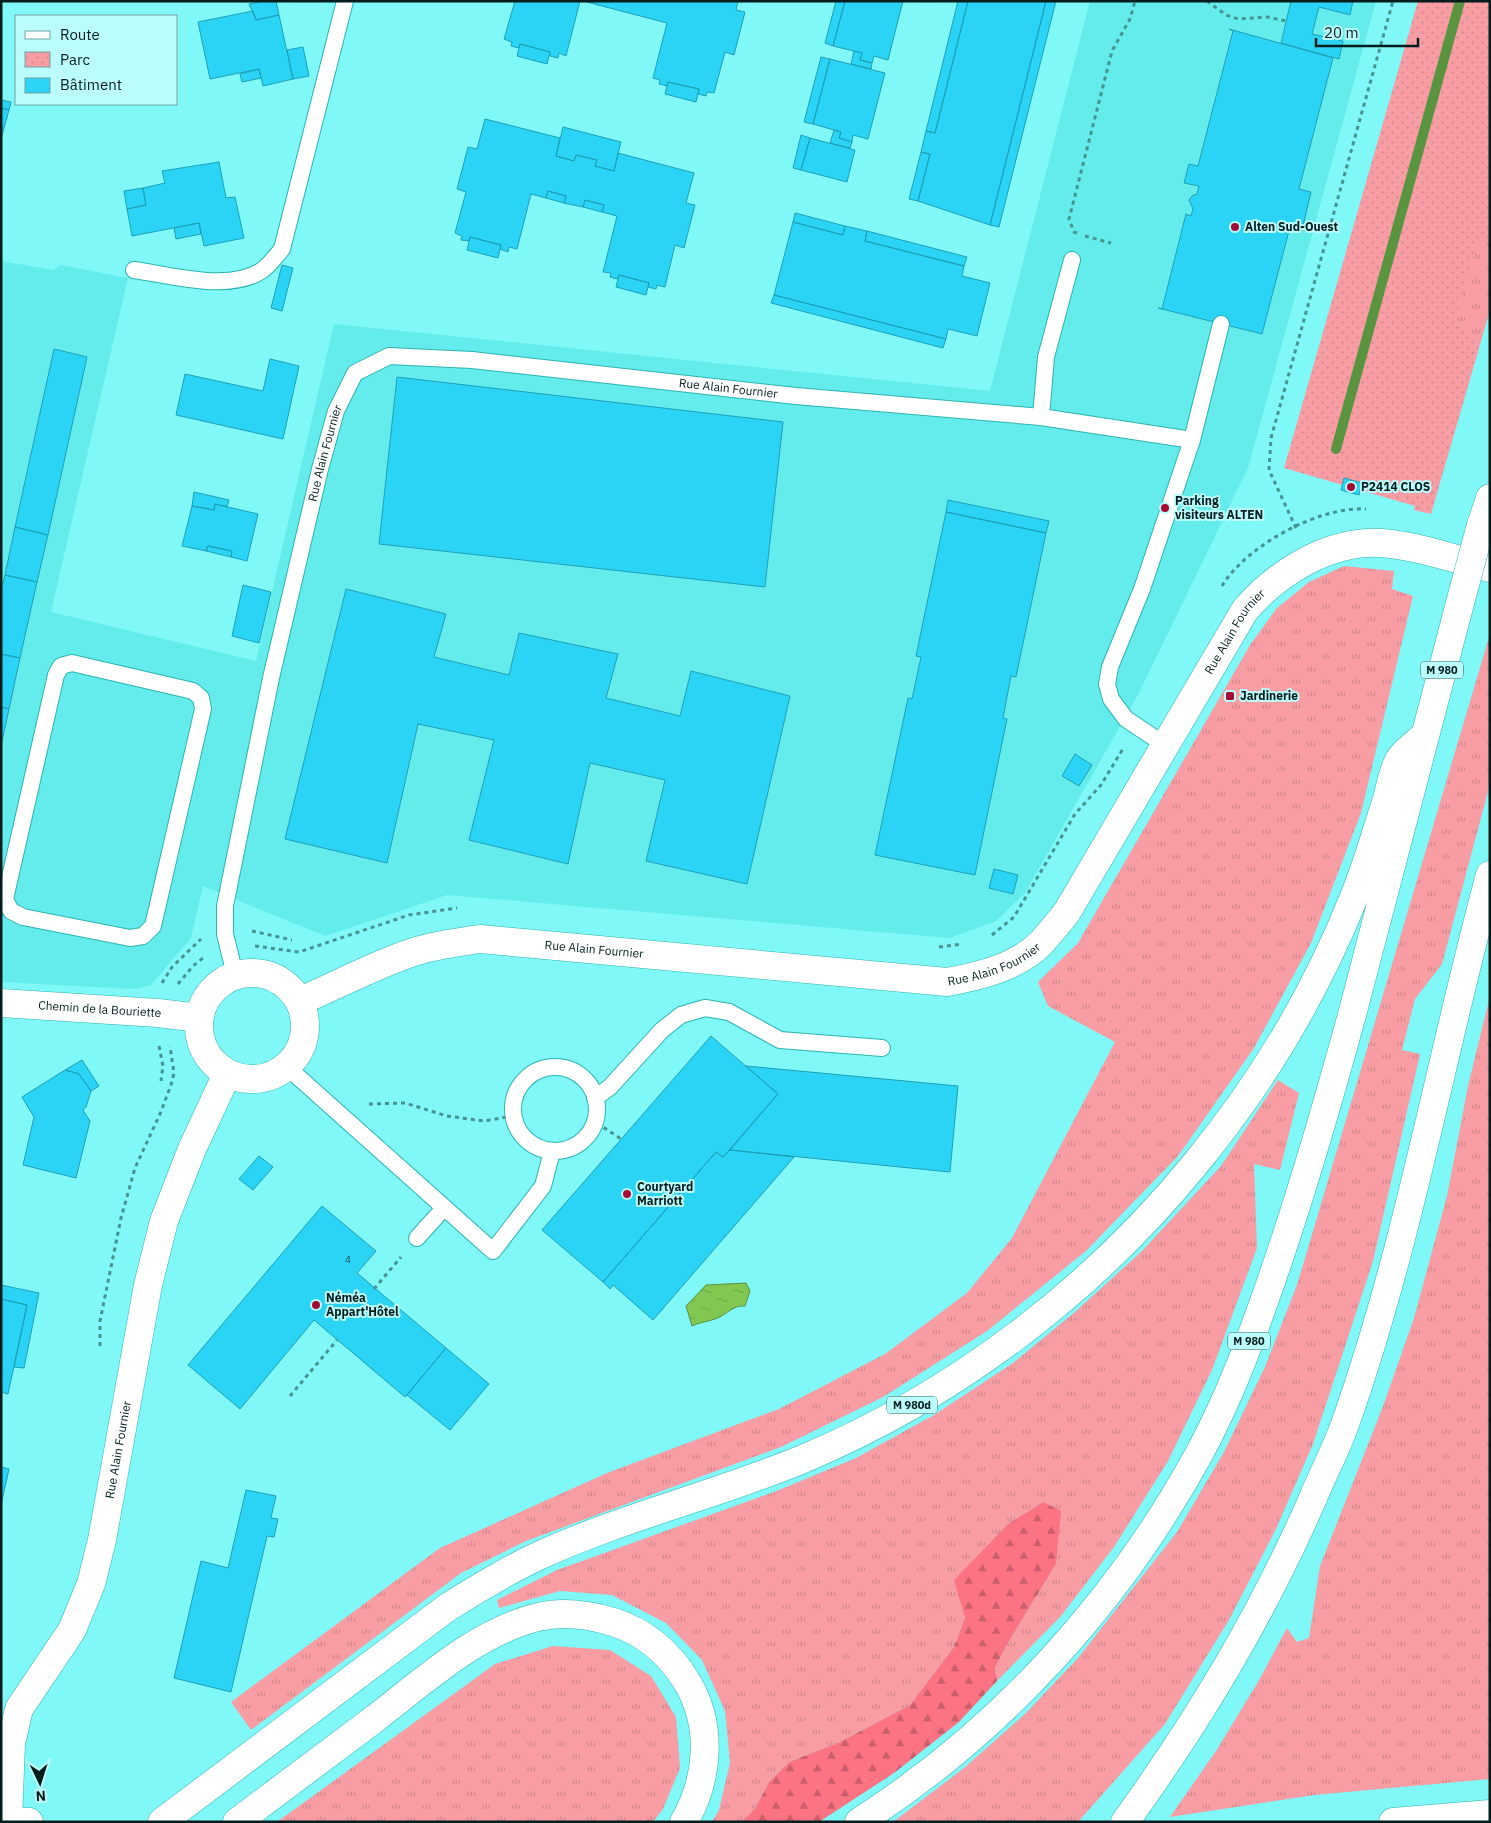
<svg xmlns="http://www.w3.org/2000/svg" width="1491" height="1823" viewBox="0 0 1491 1823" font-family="'IBM Plex Sans',sans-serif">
	<defs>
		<pattern id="grass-tufts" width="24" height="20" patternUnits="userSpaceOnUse" patternTransform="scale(1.25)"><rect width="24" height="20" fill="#f89da4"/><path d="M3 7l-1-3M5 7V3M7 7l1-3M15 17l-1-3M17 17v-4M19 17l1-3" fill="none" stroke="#d3878d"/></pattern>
		<pattern id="forest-firs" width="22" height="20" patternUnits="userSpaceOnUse" patternTransform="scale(1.25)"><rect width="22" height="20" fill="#fc7384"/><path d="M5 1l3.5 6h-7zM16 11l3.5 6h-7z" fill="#ca5e6b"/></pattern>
		<pattern id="park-dots" width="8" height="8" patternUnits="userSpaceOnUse" patternTransform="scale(1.25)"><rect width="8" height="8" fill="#f89da4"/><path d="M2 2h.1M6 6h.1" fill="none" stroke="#d3878d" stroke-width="1.8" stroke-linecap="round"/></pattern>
		<pattern id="water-ripples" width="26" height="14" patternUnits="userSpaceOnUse" patternTransform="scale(1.25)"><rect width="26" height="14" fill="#81c751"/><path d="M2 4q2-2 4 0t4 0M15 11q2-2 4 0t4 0" fill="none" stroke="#6eaa46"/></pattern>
	</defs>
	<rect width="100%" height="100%" fill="#7ff8f7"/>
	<!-- built -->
	<path fill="#64ecec" d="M1090,1H1376L1248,468L1139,693L1025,893L996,921L950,938L447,895L325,936L203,886L191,938L151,985L135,989L1,982V261L53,270L61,265L128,278L51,612L256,661L334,324L990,391Z"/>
	<!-- grass -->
	<path fill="url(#grass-tufts)" d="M1478,237L1490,240V310L1479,348L1454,323Z
		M1344,566L1394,571L1392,589L1413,596L1361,813L1311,943L1254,1048L1178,1156L1086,1251L987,1331L883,1397L781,1447L526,1541L461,1573L251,1730L231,1702L440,1548L607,1473L779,1409L885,1354L967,1293L1012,1238L1115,1042L1048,1006L1038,982L1078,943L1250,645L1277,608L1309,582Z
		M1490,634V784L1442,964L1415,999L1402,1050L1420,1054L1373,1261L1313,1444L1276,1529L1229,1620L1165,1724L1078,1822H893L964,1768L1025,1714L1078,1658L1177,1532L1224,1452L1265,1367L1297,1285Z
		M1490,996V1779L1314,1795L1170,1817L1216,1751L1258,1682L1287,1628L1297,1642L1309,1638L1320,1566L1382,1409L1414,1318L1447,1196L1468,1086Z
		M1278,1080L1299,1093L1280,1170L1254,1164L1257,1248L1212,1370L1168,1461L1114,1547L1061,1616L997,1681L995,1668L1009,1641L1056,1564L1043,1502L1009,1523L955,1580L965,1618L954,1647L910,1705L840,1742L789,1762L769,1782L756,1807L742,1822H712L719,1810L730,1763L725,1711L702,1660L666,1623L612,1595L560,1591L499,1608L497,1600L557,1570L774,1492L856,1458L934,1415L1013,1363L1075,1312L1142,1251L1221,1166Z
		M553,1646L610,1650L651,1676L676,1717L680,1768L663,1809L653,1822H277L495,1664Z"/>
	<!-- forest -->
	<path fill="url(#forest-firs)" d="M1043,1502L1061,1511L1056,1564L1009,1641L995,1668L997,1681L959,1722L894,1773L819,1822H742L756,1807L769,1782L789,1762L840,1742L910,1705L954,1647L965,1618L954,1580L1009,1523Z"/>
	<!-- park -->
	<path fill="url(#park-dots)" d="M1418,1H1490V240L1478,238L1455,323L1479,348L1431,514L1414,510L1415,506L1284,468Z"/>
	<!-- water -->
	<path fill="url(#water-ripples)" stroke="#5b9441" d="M746,1283L750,1291L745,1306C732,1305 727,1315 715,1319C707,1322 700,1322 692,1326L686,1306L706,1285Z"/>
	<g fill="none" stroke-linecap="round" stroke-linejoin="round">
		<!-- stream -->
		<path stroke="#5b9441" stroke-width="10" d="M1336,449L1460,1"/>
	</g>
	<!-- building -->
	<path fill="#2bd4f4" stroke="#1da0b9" d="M264,1H276L279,15L256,20L249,4Z
		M515,1H580L566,56L559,53L558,58L550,56V52L520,44L519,48L511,46L512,42L504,39Z
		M583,1H738L736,10L745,12L734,55L725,52L714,93L707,92L706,96L698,94L699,89L668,82L667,86L659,84L660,80L653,78L667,23Z
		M836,1H845L833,46L825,43Z
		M845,1H903L888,60L874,56L872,63L860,60L862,53L833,46Z
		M958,1H968L935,133L926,131Z
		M968,1H1046L990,225L918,201L930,154L921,152L926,131L935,133Z
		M1046,1H1056L999,227L990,225Z
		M1291,1H1353L1350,15L1319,7L1312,34L1343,41L1339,59L1281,43Z
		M253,11L256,20L279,15L293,79L263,86L259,69L210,79L198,22Z
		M1229,29L1333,58L1299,189L1311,192L1302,230L1290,227L1262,334L1158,308L1162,309L1186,214L1191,216L1193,209L1189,200L1192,196L1197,194L1199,186L1184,183L1189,164L1198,166L1233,31Z
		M520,44L550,52L547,64L517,56Z
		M303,47L309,76L293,79L287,50Z
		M854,51L862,53L860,60L872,63L871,69L851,64Z
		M821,57L830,59L813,124L804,122Z
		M830,59L885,73L868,139L853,135L852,142L839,138L841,132L813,124Z
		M259,69L261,78L242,82L240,74Z
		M668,82L699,89L696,102L665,94Z
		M1,100L11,102L9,110L1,108Z
		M1,108L9,110L1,139Z
		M485,119L560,138L556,156L574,161L576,155L597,160L595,166L614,171L618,153L694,173L686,203L695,205L684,248L675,245L665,287L657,285L656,289L648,287L649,283L619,275L617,279L610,277L611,273L603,272L617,216L602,212L604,205L585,200L583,207L564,203L566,196L548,191L546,198L531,194L517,249L509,247L508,252L500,249L501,245L470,237L469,241L461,240L462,236L455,233L466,192L457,189L468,147L477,149Z
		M563,127L621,142L614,171L595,166L597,160L576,155L574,161L556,156Z
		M834,130L841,132L839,138L852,142L850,148L830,143Z
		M801,135L810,138L801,170L793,168Z
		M810,138L855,150L847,182L801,170Z
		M921,152L930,154L918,201L909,199Z
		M219,162L226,198L235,197L244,238L204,246L199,223L132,236L127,209L146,205L143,188L165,183L162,171Z
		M143,188L146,205L127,209L124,191Z
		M548,191L566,196L564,203L546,198Z
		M585,200L604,205L602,212L583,207Z
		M795,213L845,226L843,235L793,222Z
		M793,222L843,235L845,226L867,231L865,241L964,266L962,276L990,283L977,336L948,329L946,339L774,295Z
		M199,223L201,234L176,239L174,228Z
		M867,231L967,257L964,266L865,241Z
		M470,237L501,245L498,258L467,250Z
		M282,265L293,268L282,311L271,308Z
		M619,275L649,283L646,295L616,287Z
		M774,295L946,339L943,348L771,303Z
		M54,349L87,357L48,535L15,527Z
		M270,359L299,366L283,439L176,415L185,374L263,391Z
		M397,377L783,422L765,587L379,544Z
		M1344,478L1362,483L1359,495L1341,490Z
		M194,492L229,500L227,507L215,504L214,510L192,506Z
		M948,500L1049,521L1046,533L946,512Z
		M215,504L258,514L247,561L231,557L232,551L208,546L206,551L182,546L192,506L214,510Z
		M946,512L1046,533L1016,677L1011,676L1003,718L1007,719L975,875L875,855L908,698L912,699L921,657L916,656Z
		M15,527L48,535L37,582L5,575Z
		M208,546L232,551L231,557L206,551Z
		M5,575L37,582L20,658L1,654V590Z
		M243,585L271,592L259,643L232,636Z
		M346,589L446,614L434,657L509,675L519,633L618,654L606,698L680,716L691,671L790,696L747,884L646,861L665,780L590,763L568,864L469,840L494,740L418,724L387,863L285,839Z
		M1,654L20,658L9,709L1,707Z
		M1,707L9,709L1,746Z
		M1075,754L1092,765L1079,786L1062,776Z
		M994,869L1018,875L1013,894L989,888Z
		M711,1036L778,1094L723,1157L716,1152L603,1282L542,1230Z
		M82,1060L99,1086L91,1091L79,1074L65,1070Z
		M746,1066L958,1086L950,1172L730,1150L778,1094Z
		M65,1070L79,1074L91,1091L86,1107L83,1110L90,1121L76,1178L23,1165L34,1117L22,1097Z
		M730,1150L794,1157L653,1320L613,1285L610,1289L603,1282L716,1152L723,1157Z
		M259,1156L273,1167L253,1190L239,1179Z
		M322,1206L376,1251L357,1273L446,1348L405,1397L314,1320L240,1409L188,1365Z
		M1,1285L39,1293L24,1368L14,1367L27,1305L1,1299Z
		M1,1299L27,1305L8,1394L1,1392Z
		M446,1348L489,1384L450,1430L407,1395Z
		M1,1467L9,1469L1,1505Z
		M246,1490L276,1496L271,1518L278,1519L274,1537L267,1536L231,1692L174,1678L201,1561L228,1568Z"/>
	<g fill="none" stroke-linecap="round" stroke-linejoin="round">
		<!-- lane casing -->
		<g stroke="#2db3b2" stroke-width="18">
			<g id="lane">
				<path d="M134,270C170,275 228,292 261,271C269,266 276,256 282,249L345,1"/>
				<path d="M1041,417L1046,357L1072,260"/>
				<path d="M1192,440L1221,324"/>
				<path d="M72,663L193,691L201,698L203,709L153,926L143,936L130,938L23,917L11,911L5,899L56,675L61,666Z"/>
				<path id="s1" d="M235,975L225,934V906L271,678L320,469L336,411L355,373L389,356L472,360L796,396L1041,417L1192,440L1142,589L1110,667L1107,684L1111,699L1126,719L1165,745"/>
				<path d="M287,1067L493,1251L543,1186L552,1151"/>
				<circle cx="555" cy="1109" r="42"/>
				<path d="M595,1098L610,1087L662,1030L681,1015L705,1008L729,1012L780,1040L882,1048"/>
				<path d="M417,1238L444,1208"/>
			</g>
		</g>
		<!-- street casing -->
		<g stroke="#2db3b2" stroke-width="29">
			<g id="street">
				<circle cx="252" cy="1026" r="53"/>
				<path id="s2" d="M300,1001C335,986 369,968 405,955C429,946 454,943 480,939L947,982C980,976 1018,967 1042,942C1051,932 1059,922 1067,912L1245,610C1278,572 1329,540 1382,543C1418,546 1454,559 1490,568"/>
				<path id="s3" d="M1,1003L158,1013L199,1018"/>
				<path id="s4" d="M8,1820L11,1744L19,1709L72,1630L91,1584L102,1540L148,1285L164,1221L192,1149L227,1074"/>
			</g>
		</g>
		<!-- secondary casing -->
		<g stroke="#2db3b2" stroke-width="29">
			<path id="secondary" d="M1,1821L29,1822"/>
		</g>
		<!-- highway casing -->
		<g stroke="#2db3b2" stroke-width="29">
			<path id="highway" d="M1481,525L1490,498
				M162,1822L448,1607C477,1589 506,1571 538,1556C623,1517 716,1495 803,1459C954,1396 1093,1290 1196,1163C1261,1084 1316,992 1354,897C1367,865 1376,832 1387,799C1390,787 1393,770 1399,760C1404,751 1417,743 1424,736
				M237,1822C282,1788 327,1754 373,1720C423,1682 476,1632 538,1617C563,1611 590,1615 613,1622C645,1632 670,1654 687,1682C713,1725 709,1779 684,1822
				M859,1822C1001,1731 1118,1602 1199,1454C1230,1397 1253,1334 1274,1273C1304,1186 1329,1099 1353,1011C1388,875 1424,739 1460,603
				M1125,1822C1200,1718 1262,1615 1313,1498C1323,1474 1335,1451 1344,1427C1408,1248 1440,1059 1490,875
				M1393,1822L1490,1814"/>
		</g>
		<!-- path -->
		<path stroke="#469392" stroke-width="3" stroke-dasharray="4 4" stroke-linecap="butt" d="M1207,1L1226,15L1238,19L1267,17L1286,21
			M1077,233L1074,232L1069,219L1112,51L1130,19L1135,1
			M1085,236L1111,243
			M1296,528L1269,470L1271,438L1393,1
			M1222,586C1246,546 1319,506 1366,509
			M252,931L292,940
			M992,935L1014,917L1075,814L1101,785L1124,747
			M255,946L299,952L409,915L457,908
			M939,947L962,944
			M162,983L172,967L201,939
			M178,984L193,966L203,958
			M159,1046L163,1066L161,1081
			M369,1104L405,1103L447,1116L484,1121L513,1116
			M597,1123L621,1139
			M374,1289L401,1257
			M100,1346V1321L121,1218L135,1168L160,1114L171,1085L174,1073L170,1046
			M290,1396L337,1340"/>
		<!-- lane -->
		<use href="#lane" stroke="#fff" stroke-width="16"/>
		<!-- street -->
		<use href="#street" stroke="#fff" stroke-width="28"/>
		<!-- secondary -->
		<use href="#secondary" stroke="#fff" stroke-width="28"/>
		<!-- highway -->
		<use href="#highway" stroke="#fff" stroke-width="28"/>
		<!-- highway-bridge casing -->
		<g stroke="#2db3b2" stroke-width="29" stroke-linecap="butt">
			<path id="highway-bridge" d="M1460,603L1481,525"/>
		</g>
		<!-- highway-bridge -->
		<use href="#highway-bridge" stroke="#fff" stroke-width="28"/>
	</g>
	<!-- markers -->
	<g fill="#a50a37" stroke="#bbfdfc" stroke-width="2">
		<circle cx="1235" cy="227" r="5"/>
		<circle cx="1351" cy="487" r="5"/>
		<circle cx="1165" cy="508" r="5"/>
		<rect x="1225" y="691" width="10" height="10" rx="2.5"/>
		<circle cx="627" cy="1194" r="5"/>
		<circle cx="316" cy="1305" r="5"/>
	</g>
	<g text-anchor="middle" stroke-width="4" stroke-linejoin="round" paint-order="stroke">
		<!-- number labels -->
		<g font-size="10" fill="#0d4b53">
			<text x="348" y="1263">4</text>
		</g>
		<!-- shield labels -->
		<g fill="#bbfdfc" stroke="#3a6060" stroke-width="1">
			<rect x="1421" y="661.5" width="42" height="17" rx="4"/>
			<rect x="1228" y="1332.5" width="42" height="17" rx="4"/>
			<rect x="887" y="1396.5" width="50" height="17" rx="4"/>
		</g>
		<g font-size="11" font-weight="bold" fill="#031d1d">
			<text x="1442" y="674">M 980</text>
			<text x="1249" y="1345">M 980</text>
			<text x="912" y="1409">M 980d</text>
		</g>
		<!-- poi labels -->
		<g font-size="12" font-weight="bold" fill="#031d1d" stroke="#bbfdfc" text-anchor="start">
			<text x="1245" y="231">Alten Sud-Ouest</text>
			<text x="1361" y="491">P2414 CLOS</text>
			<text x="1175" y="505">Parking<tspan x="1175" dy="14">visiteurs ALTEN</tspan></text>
			<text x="1240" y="700">Jardinerie</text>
			<text x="637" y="1191">Courtyard<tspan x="637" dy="14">Marriott</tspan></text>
			<text x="326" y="1302">Néméa<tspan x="326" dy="14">Appart'Hôtel</tspan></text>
		</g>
		<!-- street labels -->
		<g font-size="12" fill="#031d1d" stroke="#bbfdfc">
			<text dy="4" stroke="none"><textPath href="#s1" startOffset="999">Rue Alain Fournier</textPath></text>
			<text dy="4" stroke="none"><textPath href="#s1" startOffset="534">Rue Alain Fournier</textPath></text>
			<text dy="4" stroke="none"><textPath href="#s2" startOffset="1131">Rue Alain Fournier</textPath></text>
			<text dy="4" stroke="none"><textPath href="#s2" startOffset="306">Rue Alain Fournier</textPath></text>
			<text dy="4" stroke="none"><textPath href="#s2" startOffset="711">Rue Alain Fournier</textPath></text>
			<text dy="4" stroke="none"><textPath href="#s3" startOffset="99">Chemin de la Bouriette</textPath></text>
			<text dy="4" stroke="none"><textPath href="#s4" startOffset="394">Rue Alain Fournier</textPath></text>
		</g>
	</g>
	<!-- border -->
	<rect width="1491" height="1823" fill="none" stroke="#031d1d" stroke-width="5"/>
	<!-- legend -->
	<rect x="15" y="15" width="162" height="90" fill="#bbfdfc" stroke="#71a3a3"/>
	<rect x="25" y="31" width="25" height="8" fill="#ffffff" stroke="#71a3a3"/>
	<text x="60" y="40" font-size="15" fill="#031d1d">Route</text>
	<rect x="25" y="52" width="25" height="15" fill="url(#park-dots)" stroke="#71a3a3"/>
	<text x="60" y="65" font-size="15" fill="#031d1d">Parc</text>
	<rect x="25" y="78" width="25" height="15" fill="#2bd4f4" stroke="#71a3a3"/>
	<text x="60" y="90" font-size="15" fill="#031d1d">Bâtiment</text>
	<!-- north arrow -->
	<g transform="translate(40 1783) rotate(176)" stroke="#bbfdfc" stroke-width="4" paint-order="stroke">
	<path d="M0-4L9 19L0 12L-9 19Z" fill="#031d1d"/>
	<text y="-8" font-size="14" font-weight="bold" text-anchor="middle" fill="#031d1d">N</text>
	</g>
	<!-- scale -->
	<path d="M1316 38v8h102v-8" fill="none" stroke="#031d1d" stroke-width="2.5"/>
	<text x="1324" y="38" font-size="15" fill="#031d1d" stroke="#bbfdfc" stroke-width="4" paint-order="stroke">20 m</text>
</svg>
